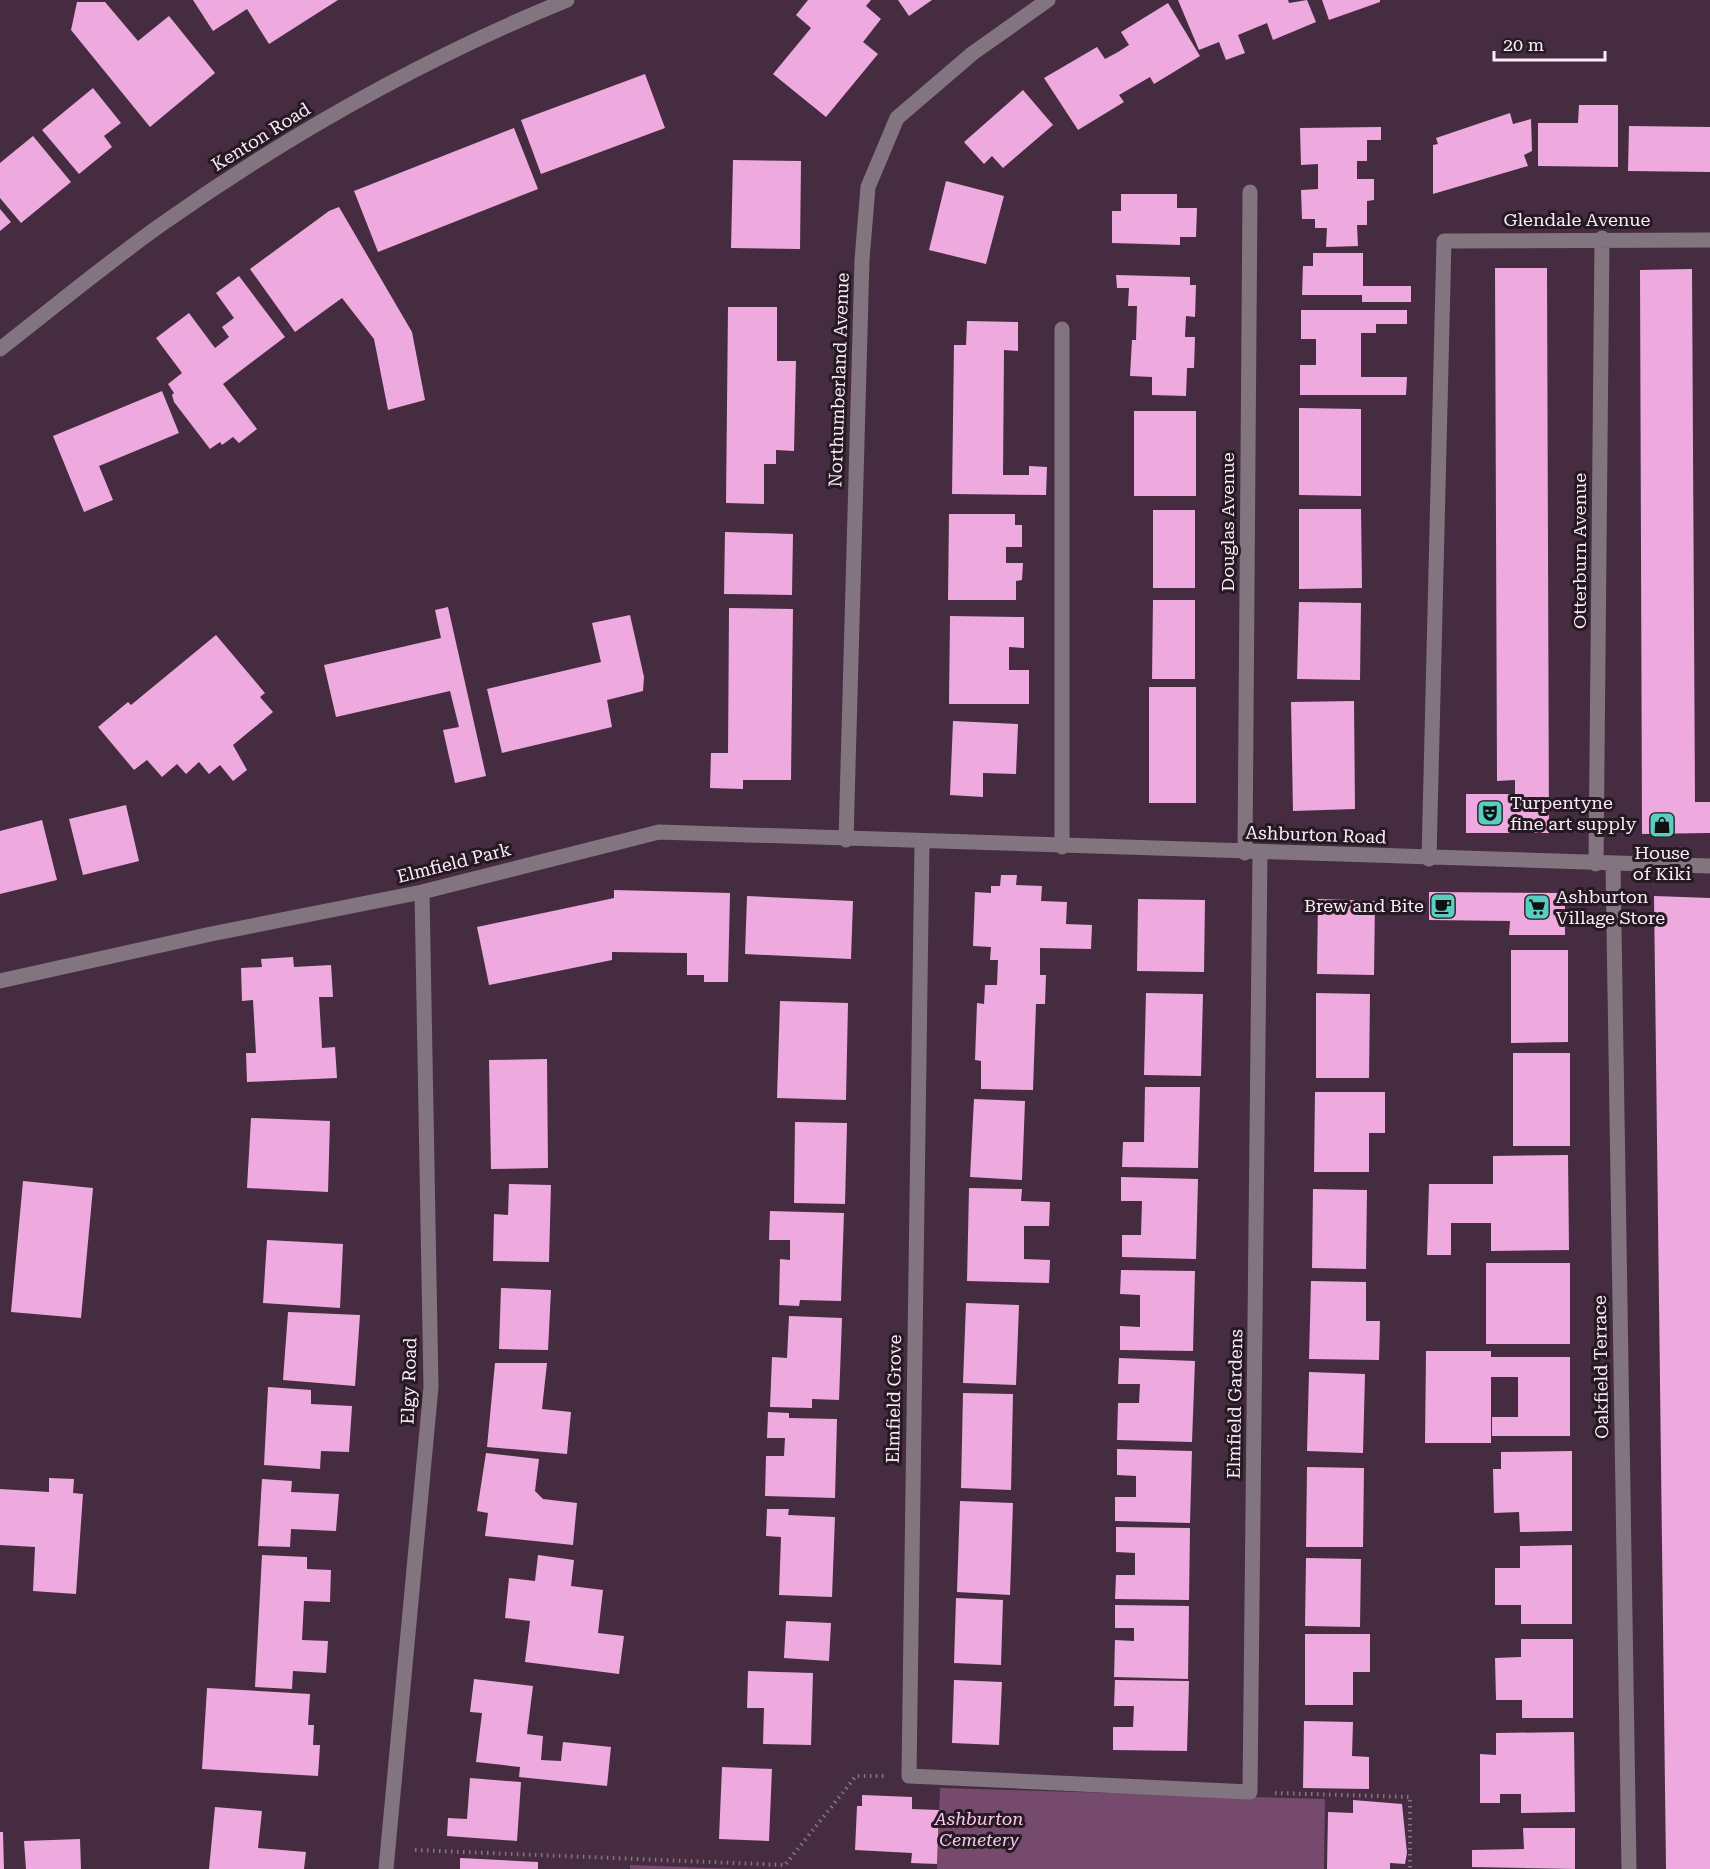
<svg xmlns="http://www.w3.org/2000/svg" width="1710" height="1869" viewBox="0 0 1710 1869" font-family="'Roboto Serif',serif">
	<rect width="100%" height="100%" fill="#462c40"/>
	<!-- green -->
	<path fill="#764a6d" d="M940,1788L1325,1799L1324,1869H937Z
		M630,1865L737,1869H630Z"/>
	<!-- building -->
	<path fill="#eea9df" d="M193,0H338L269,44L247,9L213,31Z
		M808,0H871L866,6L881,19L863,42L878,54L826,117L773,74L811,28L796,15Z
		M898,0H932L909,16Z
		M1178,0H1288L1289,3L1307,0L1316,22L1273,40L1267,23L1238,35L1245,53L1226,60L1219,42L1199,50Z
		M1322,0H1380V2L1329,20Z
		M77,2H105L138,41L169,16L215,73L150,127L71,30Z
		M1168,3L1200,56L1154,84L1150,77L1119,95L1124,102L1078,130L1044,78L1097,47L1105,59L1118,52L1129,45L1121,32Z
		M645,74L665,128L541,174L521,120Z
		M93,88L121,123L104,136L112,147L79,174L42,130Z
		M1023,90L1053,125L1003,168L992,156L984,164L964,142Z
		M1579,105H1618V167L1538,166V123H1578Z
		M1510,113L1513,124L1531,119L1532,151L1524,155L1528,166L1433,194V145L1438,144L1436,138Z
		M1629,126L1710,127V172L1628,171Z
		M1381,127V140H1367V161H1357V179H1374V200L1367,201V225H1357L1358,246L1326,247L1327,228H1315V219H1302L1301,190L1318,189V164L1301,165L1300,128Z
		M514,128L538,189L378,252L354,191Z
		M33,136L71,182L21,223L0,198V163Z
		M733,160L801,161L800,249L731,248Z
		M946,181L1004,196L986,264L929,250Z
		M1121,194H1177V208H1197L1196,237H1180V245L1112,243V211H1121Z
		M339,207L412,332L425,400L388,410L374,339L342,298L295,332L250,269L329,211Z
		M0,209L11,222L0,231Z
		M1313,253H1363V286H1411V302H1362V295H1302L1303,266H1313Z
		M1495,268H1547L1549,833H1466V794H1515V780L1497,781Z
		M1692,269L1695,802H1710V833L1642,834L1640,270Z
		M1116,275L1190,277V285H1196L1195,317L1186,316L1185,337H1195L1194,368H1187L1186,396L1152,395V377L1130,376L1132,340H1136L1137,306H1128L1129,288H1117Z
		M239,276L285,337L223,384L257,429L239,443L233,437L222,445L220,442L210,449L174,402L172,395L174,393L168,384L182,373L156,338L189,313L215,348L229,337L222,327L234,318L216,293Z
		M728,307H777V361H796L794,451L776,450V464H764V504L726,503Z
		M1301,310H1407V324H1376V333H1361V377H1407L1406,395H1300V365H1316V339H1301Z
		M967,321L1018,322V351L1004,350L1003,475H1029V466L1047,467L1046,495L952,494L954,345H966Z
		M162,391L179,433L99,466L113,500L84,512L53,436Z
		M1299,408L1361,409V496L1299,495Z
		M1134,411H1196V496H1134Z
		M1299,509H1361L1362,588L1299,589Z
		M1153,510H1195V588H1153Z
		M949,514H1015V525H1022V547H1006V563H1023L1022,580L1016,581V600H948Z
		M725,532L793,534L792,595L724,594Z
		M1153,600H1195V679H1152Z
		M1299,602L1361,603L1360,680L1297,679Z
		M448,607L486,776L455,783L443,730L459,727L450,691L336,717L324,665L441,638L435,610Z
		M729,608L793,609L791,780H743V789L710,788L711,753H728Z
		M630,615L644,677L643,691L607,700L612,727L502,753L487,689L601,662L592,623Z
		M950,616L1024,617V648L1009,647V670H1029V704H949Z
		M216,635L265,693L260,697L273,712L233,745L247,770L233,781L220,765L209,774L199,762L186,774L177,764L162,777L147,760L134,770L98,727L128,702L131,705Z
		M1149,687H1196V803H1149Z
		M1354,701L1355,809L1293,811L1291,702Z
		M953,721L1018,724L1016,774L983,773V797L950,795Z
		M126,805L139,861L83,875L69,819Z
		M42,820L57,880L0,894V831Z
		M1001,875H1017L1016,885L1042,886L1041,901L1067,902L1066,924L1092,925L1091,949L1040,948V975H1046L1045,1004H1036L1033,1090L981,1089V1061L975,1060L977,1003L984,1004L985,985H997L998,960H990L991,947L973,946L975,892L991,893V886H1000Z
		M614,890L730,893L728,982H704V975H687V953L612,952V960L489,985L477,927L614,898Z
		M1429,892L1565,893V935H1509L1510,921L1429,920Z
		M747,896L853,901L851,959L745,954Z
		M1654,896L1710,898V1869H1666Z
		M1138,899L1205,900L1204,972L1137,971Z
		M1318,899L1375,901L1374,975L1317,974Z
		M1511,950H1568V1042L1511,1043Z
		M293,957L294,967L331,965L333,997H319L322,1048L335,1047L337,1078L247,1082L246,1053H256L253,1000L242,1001L241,968L262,967L261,959Z
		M1146,993L1203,994L1201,1076L1144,1075Z
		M1316,993L1370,994L1369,1078H1316Z
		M780,1001L848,1003L846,1100L777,1098Z
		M1513,1053H1570V1146H1513Z
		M547,1059L548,1168L491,1169L489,1060Z
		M1145,1087H1200L1198,1168L1122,1167L1123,1142H1144Z
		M1315,1092H1385V1133H1369V1172H1314Z
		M974,1099L1025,1101L1022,1180L970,1177Z
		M251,1118L330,1121L328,1192L247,1188Z
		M795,1122L847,1123L845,1204L794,1203Z
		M1568,1155L1569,1250L1491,1251V1223H1451V1255H1427L1429,1184H1493V1156Z
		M1121,1177L1198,1179L1196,1259L1122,1257V1235H1141L1142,1201H1121Z
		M23,1181L93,1188L81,1318L11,1312Z
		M509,1184L551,1185L549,1262L493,1261L494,1214L508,1215Z
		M969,1188L1022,1189L1021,1201L1050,1202L1049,1226H1024V1259L1050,1260L1049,1283L967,1281Z
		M1313,1189L1367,1190L1366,1269L1312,1268Z
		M770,1211L844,1213L841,1301L800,1300L799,1306L779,1305L780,1259L790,1260V1240H769Z
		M267,1240L343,1244L340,1308L263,1303Z
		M1486,1263H1570V1344H1486Z
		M1121,1270L1195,1271L1193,1351L1120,1350V1326L1140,1327V1295L1120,1294Z
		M1311,1281L1366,1282V1321H1380L1379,1360L1309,1359Z
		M501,1288L551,1290L548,1350L499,1349Z
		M966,1303L1019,1305L1016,1385L963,1383Z
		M288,1312L360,1315L355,1386L283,1380Z
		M789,1316L842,1318L839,1400L812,1399V1408L770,1407L772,1357L787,1358Z
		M1426,1351H1491V1357H1570V1436H1492V1417H1518V1377H1491V1443H1425Z
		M1119,1358L1195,1361L1192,1442L1117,1440L1118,1403H1139L1140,1384H1118Z
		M495,1363H547L542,1409L571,1412L567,1454L487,1447Z
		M1309,1372L1365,1374L1363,1453L1307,1451Z
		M268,1387L311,1390V1404L352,1406L349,1452L321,1451L320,1469L264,1465Z
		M963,1393L1013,1394L1011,1490L961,1488Z
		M768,1412L789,1413V1418L837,1419L835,1498L765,1496L766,1456H784L785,1438H767Z
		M1117,1449L1192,1451L1190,1523L1115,1521V1497H1136V1476L1117,1475Z
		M1572,1451V1531L1520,1532L1519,1512L1494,1513L1493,1469H1501V1452Z
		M486,1453L539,1459L535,1491L543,1499L577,1503L573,1545L485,1536L488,1513L477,1511Z
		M1307,1467L1364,1468L1363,1547H1306Z
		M49,1478L74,1479L73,1493L83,1494L76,1594L33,1591L35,1547L0,1545V1489L49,1492Z
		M262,1479L292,1481L291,1492L339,1494L336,1531L291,1529L290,1547L258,1546Z
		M960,1501L1013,1503L1010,1595L957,1592Z
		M767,1509H789L788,1515L835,1517L832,1597L779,1595L781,1537L766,1536Z
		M1116,1527L1190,1528L1189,1600L1115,1599L1116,1575H1135V1553L1116,1552Z
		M1572,1545V1624H1521V1605H1495V1568H1520V1546Z
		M262,1555L307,1557V1569L331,1570L330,1602L304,1601L302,1640L328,1641L326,1673L293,1671L292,1689L255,1687Z
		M538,1555L574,1560L571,1586L603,1590L598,1633L624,1636L619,1674L525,1662L530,1621L505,1618L509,1578L535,1581Z
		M1306,1558L1361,1559L1360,1627L1305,1626Z
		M956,1598L1003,1600L1001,1665L954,1663Z
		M1115,1605L1189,1606L1188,1679L1114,1677L1115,1640L1134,1641V1628H1115Z
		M786,1621L831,1623L829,1661L784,1658Z
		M1305,1634H1370V1672H1353V1705H1305Z
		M1521,1639H1573V1718H1522V1700H1496L1495,1658L1521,1657Z
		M748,1671L813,1673L811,1745L763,1744L764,1708H747Z
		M474,1679L533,1686L527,1734L543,1736L541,1760L561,1761L563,1742L611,1747L607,1786L519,1777L520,1767L476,1762L482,1713L470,1712Z
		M954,1680L1002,1682L999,1745L952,1743Z
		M1115,1680L1189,1681L1187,1751L1113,1750V1727H1133L1134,1706H1114Z
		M207,1688L310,1694L308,1725H314L313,1745H320L318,1776L202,1769Z
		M1304,1721L1353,1722L1352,1756L1369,1757V1789L1303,1788Z
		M1574,1732L1575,1812L1521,1813V1794H1500V1803H1480V1754L1496,1755V1733Z
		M722,1767L772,1769L769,1841L719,1839Z
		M470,1778L521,1782L517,1841L447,1836L448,1818L467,1819Z
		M862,1795L912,1797V1809L939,1810L937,1864L911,1863L912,1853L855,1850L857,1806H862Z
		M1353,1800L1402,1804L1407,1853L1405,1864L1390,1863V1869H1327L1328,1812L1353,1813Z
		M215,1807L262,1811L258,1848L306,1852L304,1869H209Z
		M1523,1828H1575V1869L1472,1867V1850L1524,1849Z
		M0,1832H3L4,1869H0Z
		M80,1839L81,1869H26L24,1841Z
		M460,1858L538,1862V1869H460Z"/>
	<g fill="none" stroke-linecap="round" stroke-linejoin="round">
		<!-- path -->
		<path stroke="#897283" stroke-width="4" stroke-dasharray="1.5 4.5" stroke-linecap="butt" d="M1275,1793L1410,1797V1869
			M415,1850L785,1865L856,1776H884"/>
		<!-- minor -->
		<path stroke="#82757f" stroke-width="15" d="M0,349C54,307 107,263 162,224C288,135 425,58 567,0
			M846,840L862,260L868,187L897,118L973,53L1048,0
			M922,842L909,1776L1250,1792L1260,853
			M1062,847V329
			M1245,853L1250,192
			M1429,859L1444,241L1710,240
			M1596,864L1602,238
			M1613,864L1629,1869
			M0,981L211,934L422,892L659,832L1710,866
			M386,1869L431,1387L422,892"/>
	</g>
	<!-- icons -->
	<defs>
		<g id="theatre-square" transform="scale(1.35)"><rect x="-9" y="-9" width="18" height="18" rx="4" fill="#58cec0" stroke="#251922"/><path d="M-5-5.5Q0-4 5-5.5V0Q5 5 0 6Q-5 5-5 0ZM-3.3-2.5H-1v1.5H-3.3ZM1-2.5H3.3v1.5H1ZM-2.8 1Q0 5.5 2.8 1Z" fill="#111"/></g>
		<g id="shop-square" transform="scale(1.35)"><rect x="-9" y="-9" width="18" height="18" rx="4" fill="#58cec0" stroke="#251922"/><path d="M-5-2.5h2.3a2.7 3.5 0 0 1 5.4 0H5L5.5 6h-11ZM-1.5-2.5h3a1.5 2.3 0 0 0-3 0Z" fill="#111"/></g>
		<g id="cafe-square" transform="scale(1.35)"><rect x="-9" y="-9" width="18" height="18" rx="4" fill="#58cec0" stroke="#251922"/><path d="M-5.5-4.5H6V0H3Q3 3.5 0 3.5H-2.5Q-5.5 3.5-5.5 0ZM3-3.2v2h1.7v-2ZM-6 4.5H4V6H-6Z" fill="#111"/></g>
		<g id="supermarket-square" transform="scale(1.35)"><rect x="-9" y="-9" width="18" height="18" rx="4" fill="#58cec0" stroke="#251922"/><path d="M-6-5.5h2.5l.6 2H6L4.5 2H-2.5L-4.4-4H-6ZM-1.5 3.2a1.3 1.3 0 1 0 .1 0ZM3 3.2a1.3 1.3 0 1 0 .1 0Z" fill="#111"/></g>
	</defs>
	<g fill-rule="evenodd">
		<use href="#theatre-square" x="1490" y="813"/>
		<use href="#shop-square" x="1662" y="825"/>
		<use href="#cafe-square" x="1443" y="906"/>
		<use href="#supermarket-square" x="1537" y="907"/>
	</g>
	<g text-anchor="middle" stroke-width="6" stroke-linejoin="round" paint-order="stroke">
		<!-- street labels -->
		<g font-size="18" fill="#fdecf9" stroke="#251922">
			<text transform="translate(261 137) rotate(-32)" y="6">Kenton Road</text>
			<text x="1577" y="226">Glendale Avenue</text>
			<text transform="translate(839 380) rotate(-88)" y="6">Northumberland Avenue</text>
			<text transform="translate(1228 522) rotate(-90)" y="6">Douglas Avenue</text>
			<text transform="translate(1580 551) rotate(-90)" y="6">Otterburn Avenue</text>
			<text transform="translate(1316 835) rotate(2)" y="6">Ashburton Road</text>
			<text transform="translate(454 863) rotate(-14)" y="6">Elmfield Park</text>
			<text transform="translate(1601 1367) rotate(-91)" y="6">Oakfield Terrace</text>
			<text transform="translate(409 1381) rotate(-88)" y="6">Elgy Road</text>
			<text transform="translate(894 1399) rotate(-89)" y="6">Elmfield Grove</text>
			<text transform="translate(1235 1404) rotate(-89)" y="6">Elmfield Gardens</text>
		</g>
		<!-- poi labels -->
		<g font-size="18" fill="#fdecf9" stroke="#251922" text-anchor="start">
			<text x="1510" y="809">Turpentyne<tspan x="1510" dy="21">fine art supply</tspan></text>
			<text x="1662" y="859" text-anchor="middle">House<tspan x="1662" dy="21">of Kiki</tspan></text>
			<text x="1556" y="903">Ashburton<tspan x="1556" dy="21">Village Store</tspan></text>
			<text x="1424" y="912" text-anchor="end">Brew and Bite</text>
		</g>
		<!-- park labels -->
		<g font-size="18" font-style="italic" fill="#fdc6f0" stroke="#251922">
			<text x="979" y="1825">Ashburton<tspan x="979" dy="21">Cemetery</tspan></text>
		</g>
	</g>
	<!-- scale -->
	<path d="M1494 51v9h111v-9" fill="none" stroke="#fdecf9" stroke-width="3"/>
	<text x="1503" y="51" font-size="18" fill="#fdecf9" stroke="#251922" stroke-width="4.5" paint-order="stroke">20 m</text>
</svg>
